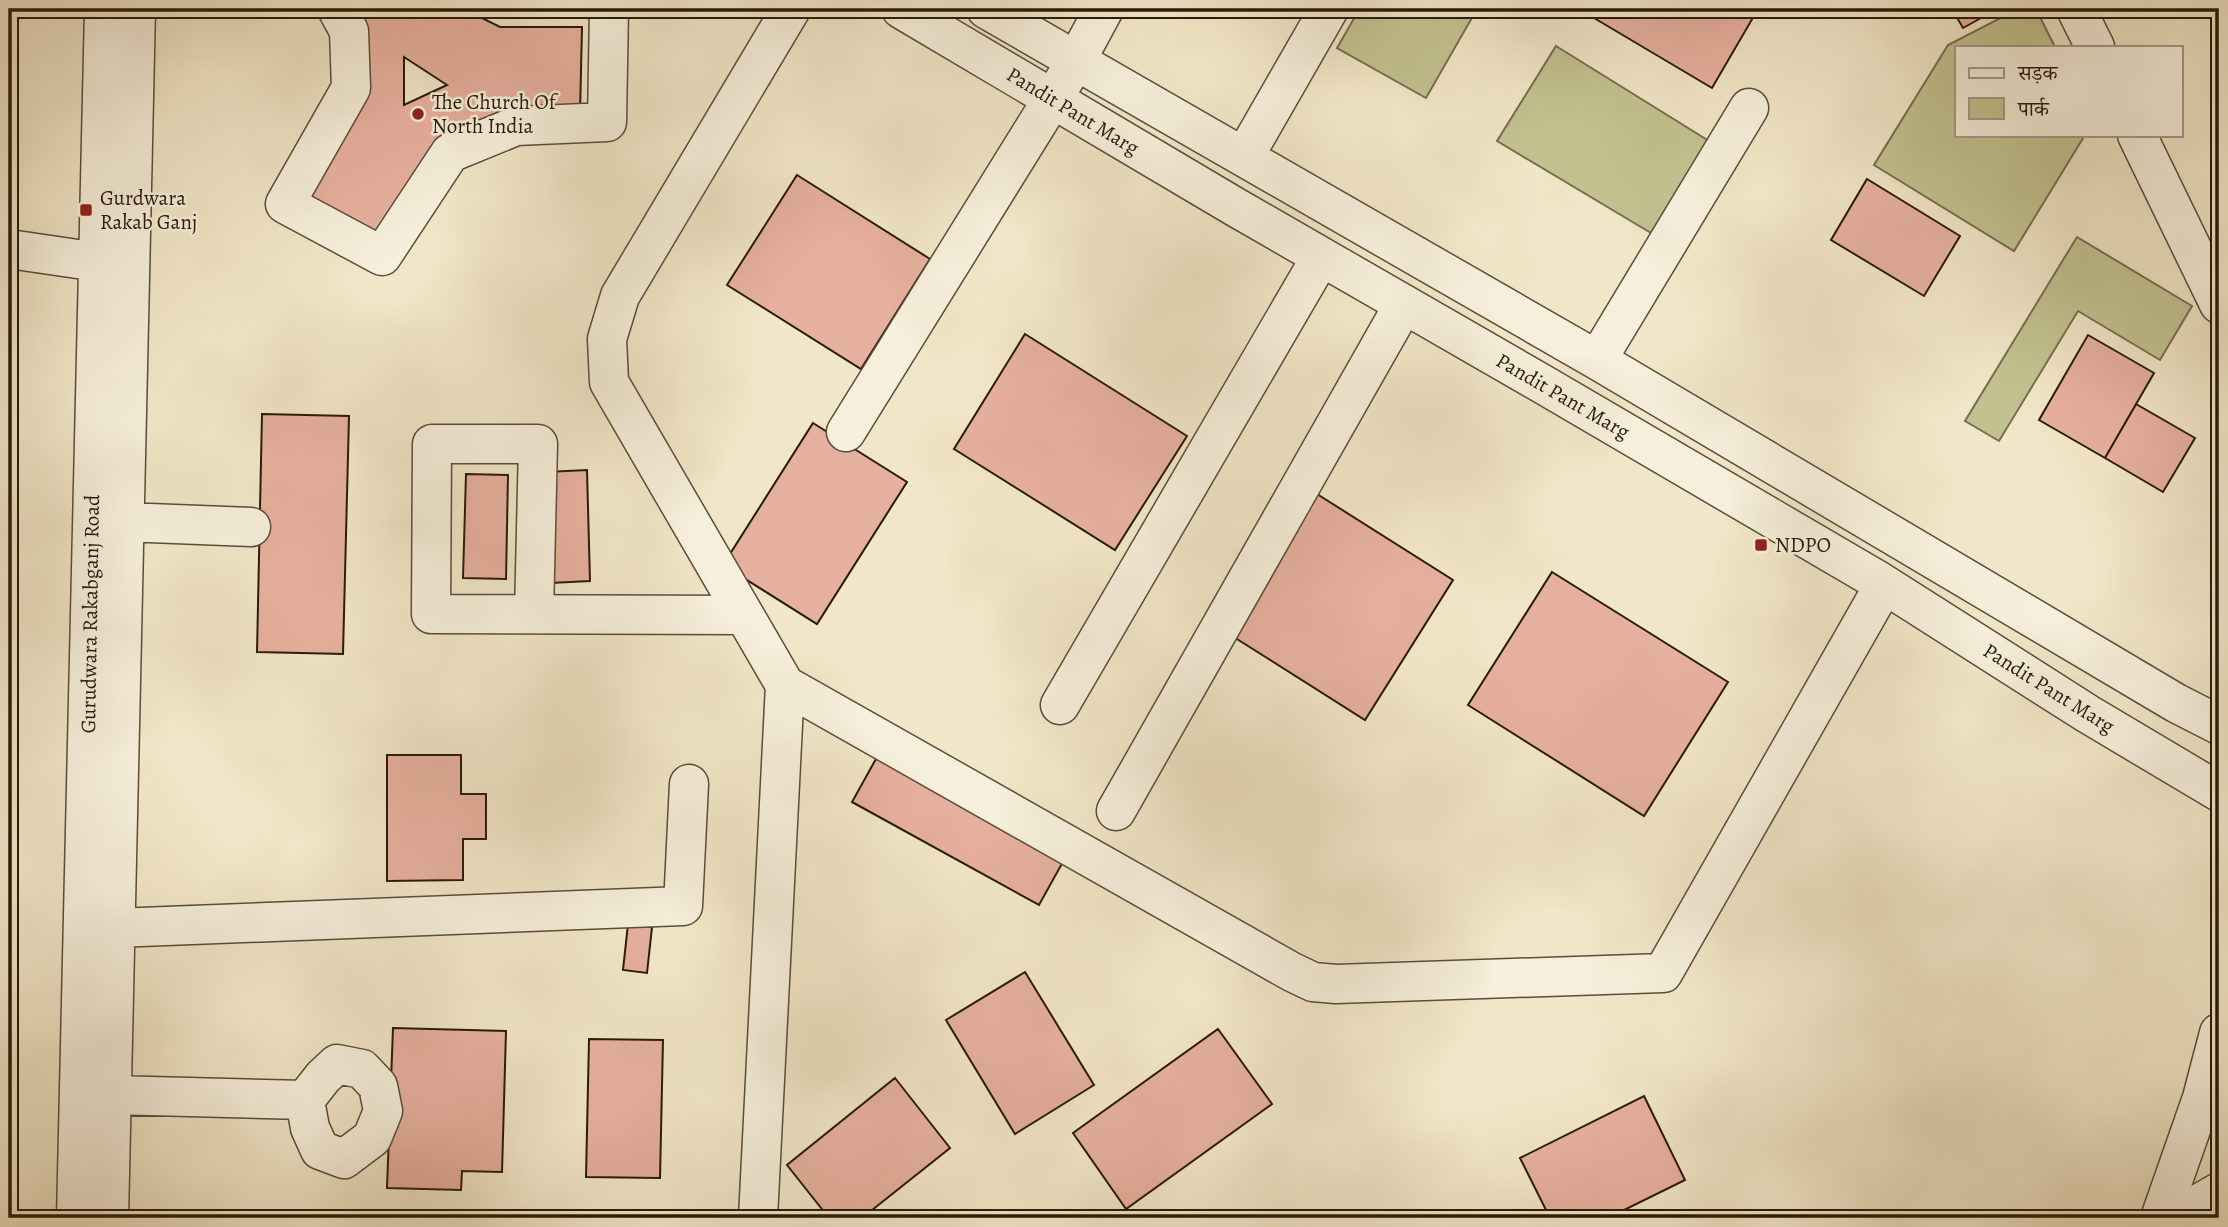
<svg xmlns="http://www.w3.org/2000/svg" width="2228" height="1227" viewBox="0 0 2228 1227" font-family="Alegreya,'Noto Serif Devanagari',serif">
	<rect width="100%" height="100%" fill="#f1e6c7"/>
	<filter id="stains"><feTurbulence type="fractalNoise" baseFrequency=".00286" numOctaves="4"/><feColorMatrix values="0 0 0 0 .2 0 0 0 0 .09 0 0 0 0 .02 0 0 0 .5 -.17"/></filter>
	<radialGradient id="worn" r=".72"><stop offset=".6" stop-color="#630" stop-opacity="0"/><stop offset="1" stop-color="#630" stop-opacity=".3"/></radialGradient>
	<!-- green -->
	<path fill="#c2c290" stroke="#756e4e" stroke-width="2" d="M1367,9H1477L1426,98L1337,48L1356,15Z
		M2018,9H2036L2055,47H1957V135H2085L2014,251L1874,165L1948,45Z
		M1556,46L1709,141L1651,233L1497,141Z
		M2077,237L2192,306L2160,360L2078,311L1999,441L1965,421Z"/>
	<!-- building -->
	<path fill="#e6b09e" stroke="#281a0b" stroke-width="2" fill-rule="evenodd" d="M346,9H464L500,27H582L580,114L505,111L378,242L302,200L354,106ZM404,57L447,85L404,105Z
		M1599,9H1758L1712,88L1594,18Z
		M1952,9H1997L1963,28Z
		M797,175L930,259L861,369L727,285Z
		M1867,179L1960,236L1924,296L1831,240Z
		M1025,334L1187,436L1115,550L954,449Z
		M2088,335L2154,373L2105,458L2039,420Z
		M2136,404L2195,438L2163,492L2105,458Z
		M262,414L349,416L343,654L257,652Z
		M813,423L907,482L817,624L723,565Z
		M587,470L590,581L550,583L546,472Z
		M466,474L508,475L506,579L463,578Z
		M1317,494L1453,580L1365,720L1229,634Z
		M1552,572L1728,682L1644,816L1468,705Z
		M387,755H461V794H486V839H463V880L387,881Z
		M877,757L1064,860L1039,905L852,802Z
		M628,924L652,927L647,973L623,970Z
		M1025,972L1094,1085L1015,1134L946,1020Z
		M393,1028L506,1031L502,1172L462,1171L461,1190L387,1188Z
		M1218,1029L1272,1104L1126,1209L1073,1133Z
		M589,1039L663,1040L660,1178L586,1177Z
		M895,1078L950,1148L862,1218H829L787,1165Z
		M1644,1096L1685,1180L1608,1218H1550L1520,1158Z"/>
	<g fill="none" stroke-linecap="round" stroke-linejoin="round">
		<!-- minor casing -->
		<g stroke="#5a4d3a" stroke-width="41">
			<path id="minor" d="M337,9L349,31L351,88L285,204L382,256L450,153L516,126L607,122L609,9
				M791,9L620,296L607,339L609,382L785,685L1292,972L1313,982L1336,984L1663,973L1884,585
				M901,9L1237,208L1539,382L1879,581L2088,714L2219,792
				M986,9L1597,360L2176,703L2219,725
				M2076,9L2095,47
				M2137,135L2219,304
				M1244,157L1329,9
				M9,249L98,262
				M1597,360L1749,108
				M846,432L1076,61L1104,9
				M124,522L251,527
				M534,614L538,444H432L431,614L744,615
				M1060,705L1321,257
				M1116,811L1404,304
				M115,928L683,906L689,784
				M337,1064L362,1069L378,1086L383,1111L372,1138L344,1159L320,1150L310,1128L305,1100L323,1077Z
				M112,1095L305,1100
				M76,1218L104,9
				M109,1218L136,9
				M758,1218L785,685
				M2160,1218L2202,1098L2219,1033
				M2174,1218L2219,1192"/>
		</g>
		<!-- minor -->
		<use href="#minor" stroke="#f6efdb" stroke-width="38"/>
	</g>
	<!-- markers -->
	<g fill="#8f2418" stroke="#f6efdb" stroke-width="2.5">
		<circle cx="418" cy="114" r="7"/>
		<rect x="79" y="203" width="14" height="14" rx="3.5"/>
		<rect x="1754" y="538" width="14" height="14" rx="3.5"/>
	</g>
	<g text-anchor="middle" stroke-width="5" stroke-linejoin="round" paint-order="stroke">
		<!-- poi labels -->
		<g font-size="21" fill="#281a0b" stroke="#f6efdb" text-anchor="start">
			<text x="432" y="109">The Church Of<tspan x="432" dy="24">North India</tspan></text>
			<text x="100" y="205">Gurdwara<tspan x="100" dy="24">Rakab Ganj</tspan></text>
			<text x="1775" y="552">NDPO</text>
		</g>
		<!-- street labels -->
		<g font-size="21" fill="#281a0b" stroke="#f6efdb">
			<text transform="translate(1073 111) rotate(31)" y="7">Pandit Pant Marg</text>
			<text transform="translate(1563 396) rotate(30)" y="7">Pandit Pant Marg</text>
			<text transform="translate(90 614) rotate(-89)" y="7">Gurudwara Rakabganj Road</text>
			<text transform="translate(2049 688) rotate(32)" y="7">Pandit Pant Marg</text>
		</g>
	</g>
	<!-- margin -->
	<rect width="2228" height="1227" fill="none" stroke="#f1e6c7" stroke-width="35"/>
	<rect x="10" y="10" width="2207" height="1206" fill="none" stroke="#281a0b" stroke-width="3.5"/>
	<rect x="18" y="18" width="2193" height="1192" fill="none" stroke="#281a0b" stroke-width="2"/>
	<!-- legend -->
	<rect x="1955" y="46" width="228" height="91" fill="#f6efdb" stroke="#a49a88" stroke-width="2"/>
	<rect x="1969" y="68" width="35" height="10" fill="#f6efdb" stroke="#a49a88" stroke-width="2"/>
	<text x="2018" y="80" font-size="21" fill="#281a0b">सड़क</text>
	<rect x="1969" y="98" width="35" height="21" fill="#c2c290" stroke="#a49a88" stroke-width="2"/>
	<text x="2018" y="116" font-size="21" fill="#281a0b">पार्क</text>
	<rect width="100%" height="100%" filter="url(#stains)"/>
	<rect width="100%" height="100%" fill="url(#worn)"/>
</svg>
